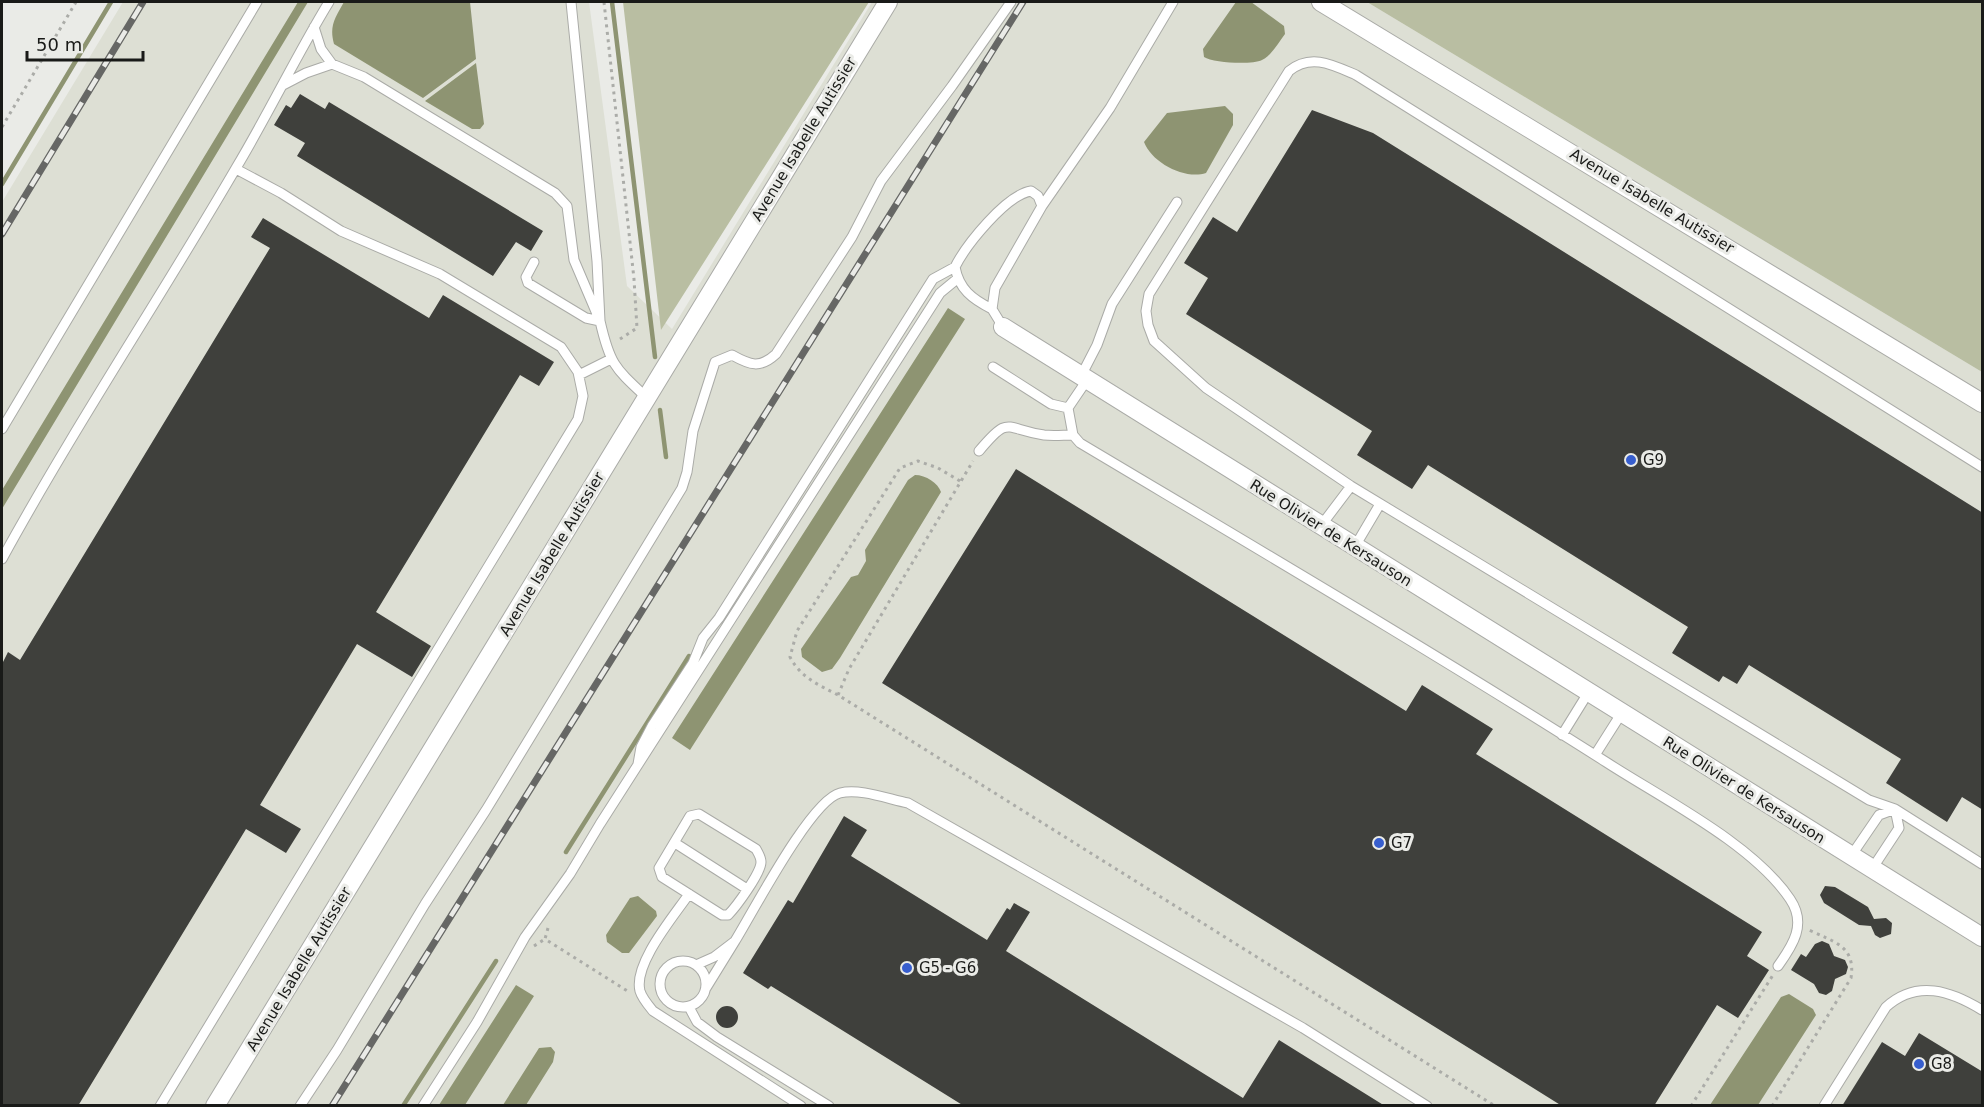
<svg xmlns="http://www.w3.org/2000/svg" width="1984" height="1107" viewBox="0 0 1984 1107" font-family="'DejaVu Sans',sans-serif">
	<rect width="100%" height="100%" fill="#eaebe7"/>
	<!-- built -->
	<path fill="#dddfd4" d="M123,2H589L627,286L672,329L872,2H1367L1982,372V1105H2V202Z"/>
	<!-- green -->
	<path fill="#b9bea2" d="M623,2H869L661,330Z
		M1367,2H1982V372Z"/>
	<!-- water -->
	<path fill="#8e9472" d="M298,2H308L2,509V490Z
		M344,2H470L476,59L423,98L334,44C329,26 335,18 344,2Z
		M1236,2H1251L1284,26L1285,34C1278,43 1272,55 1262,60C1252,65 1213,63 1204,57L1203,49Z
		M476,63L484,124L480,129H472L425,101Z
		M1225,106L1233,114V125L1206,173C1185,180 1152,163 1144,142L1167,113Z
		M948,308L965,319L690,750L672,738Z
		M915,475C926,475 938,483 941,492L840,658L832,669L822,672L802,657L801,649L851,577L858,575L866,561L865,550L908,480Z
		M638,896L656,911L657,916L629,953H622L607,942L606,935L630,898Z
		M516,985L534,996L465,1105H439Z
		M1789,994L1813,1009L1816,1015L1758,1105H1710L1781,997Z
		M551,1047L555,1052L553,1062L526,1105H503L539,1048Z"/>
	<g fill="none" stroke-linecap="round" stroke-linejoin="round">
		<!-- stream -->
		<path stroke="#8e9472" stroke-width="4.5" d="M612,2L655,357
			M2,184L111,2
			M660,410L666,457
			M566,852L689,656
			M403,1106L496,961"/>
	</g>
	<!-- building -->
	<path fill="#3f403c" d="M300,94L325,109L329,102L543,231L531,251L516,242L493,276L297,156L305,143L274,125L286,105L291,108Z
		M1312,110L1373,133L1983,513V810L1962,797L1947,822L1886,783L1901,759L1749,665L1737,684L1723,676L1719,682L1672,653L1688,627L1428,465L1412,489L1357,455L1372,431L1186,314L1208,278L1184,263L1213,217L1237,232Z
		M263,218L429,318L443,295L554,362L539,386L520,375L376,612L431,646L412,677L357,644L260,805L301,829L286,853L246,829L78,1106H2V664L8,652L20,660L270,248L251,237Z
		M1016,469L1406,711L1422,685L1493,729L1476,754L1762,932L1747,956L1769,970L1738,1018L1717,1005L1654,1106H1562L882,683Z
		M844,816L867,830L851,856L987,940L1007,908L1010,910L1014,903L1030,912L1006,951L1243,1098L1279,1040L1385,1106H964L771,986L768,989L743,973L788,900L793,903Z
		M1825,886L1835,887L1868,907L1874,919L1886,918L1892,923L1891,934L1880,938L1875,935L1871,926L1859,925L1824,903L1820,895Z
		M1822,941L1829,944L1834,956L1845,960L1848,967L1846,974L1835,979L1832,991L1826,995L1819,993L1814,984L1791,970L1801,954L1806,957L1815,944Z
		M716 1017a11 11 0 1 1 22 0a11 11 0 1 1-22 0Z
		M1919,1033L1983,1072V1106H1842L1882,1042L1905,1056Z"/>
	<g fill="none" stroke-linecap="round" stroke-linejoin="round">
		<!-- service casing -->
		<g stroke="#aaaba7" stroke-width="11">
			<path id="service" d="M314,27L321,49L332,64
				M283,85L306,73L332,64L364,77L555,193L567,206L574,260L600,321L597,261L571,2
				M534,262L526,277L528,283L586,318L600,321C610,365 615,368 647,398
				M992,309C972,299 959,289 955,267C966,245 1006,195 1031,191L1038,196L1042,206
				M1003,327L992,309L995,288L1042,206L1110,108L1173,2
				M993,367L1051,404L1068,408L1087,380
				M579,375L611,359
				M1081,376L1097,345L1112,304L1177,202
				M1068,408L1073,435L1080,443C1256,548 1433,652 1606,762C1663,799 1753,844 1790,899C1807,924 1793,945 1778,966
				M2,429L257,2
				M979,451C1010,414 1004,429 1044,435C1053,436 1064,435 1073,435
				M1982,467L1356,75C1333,65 1311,53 1289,71L1149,294L1146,311L1148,325L1154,341L1206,388L1351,486L1869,800L1895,809L1982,864
				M1320,527L1351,486
				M1354,548L1380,504
				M2,559C75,426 159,300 236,168C269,113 296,56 329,2
				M1562,735L1588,693
				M1595,755L1621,714
				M638,764L641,747L652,726L693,663L703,638L719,618L933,279L955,267
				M699,814L756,849C758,853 761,857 761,862C761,873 736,907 728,915H722L662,877L659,868L690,816Z
				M675,843L747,889
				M1851,856L1879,815L1895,809L1899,828L1872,869
				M689,894C674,916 633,964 640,991C642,998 648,1005 653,1011L801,1106
				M735,941C753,912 811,800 840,793C860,788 888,799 908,803L1303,1028L1427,1106
				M660 984a23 23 0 1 1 46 0a23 23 0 1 1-46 0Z
				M696,965L714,957L735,941L706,988
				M689,1007L697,1022L717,1037L829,1106
				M160,1106L578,419L583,396L578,372L561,347L440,274L341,231L281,193L236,169
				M300,1106L337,1050L425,904L486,810L682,488L687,472L693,431L715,362L732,355C750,365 760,369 776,354L852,237L881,181L952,86L1011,2
				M423,1106L477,1022L525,937L570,874L600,824L940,293L957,279
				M1824,1106L1886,1007C1917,979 1951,991 1982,1010"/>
		</g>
		<!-- minor casing -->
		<g stroke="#aaaba7" stroke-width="20">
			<path id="minor" d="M1321,2L1982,403
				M1003,327L1982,937
				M215,1106L888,2"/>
		</g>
		<!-- path -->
		<path stroke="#abaca8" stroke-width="3" stroke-dasharray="3 4.5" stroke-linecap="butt" d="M604,2L634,279L637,328L617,341
			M2,127L76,2
			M960,481L938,468L918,461L900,468L797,631L790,657C801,678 819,685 838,695L1495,1106
			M838,695L849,669L973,461
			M548,928L545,939L629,992
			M534,946L545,939
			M1691,1106L1773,975
			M1772,1106L1851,978C1856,946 1834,942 1809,930"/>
		<!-- service -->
		<use href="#service" stroke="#fff" stroke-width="9"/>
		<!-- minor -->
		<use href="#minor" stroke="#fff" stroke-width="18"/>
		<!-- rail casing -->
		<g stroke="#666765" stroke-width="7">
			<path id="rail" d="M2,234L143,2
				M332,1106L1023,2"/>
		</g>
		<!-- rail -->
		<use href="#rail" stroke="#eaebe7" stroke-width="4.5" stroke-dasharray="14" stroke-linecap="butt"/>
	</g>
	<!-- markers -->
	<g fill="#375ece" stroke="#eaebe7" stroke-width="2">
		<circle cx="1631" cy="460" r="6"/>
		<circle cx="1379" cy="843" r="6"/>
		<circle cx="907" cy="968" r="6"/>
		<circle cx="1919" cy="1064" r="6"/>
	</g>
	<g text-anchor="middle" stroke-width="6" stroke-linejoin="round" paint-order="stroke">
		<!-- street labels -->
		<g font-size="15" fill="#191a18" stroke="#eaebe7">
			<text transform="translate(804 139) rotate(-59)" y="5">Avenue Isabelle Autissier</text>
			<text transform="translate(1652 201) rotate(31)" y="5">Avenue Isabelle Autissier</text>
			<text transform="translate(1331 533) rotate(32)" y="5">Rue Olivier de Kersauson</text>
			<text transform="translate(552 554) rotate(-59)" y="5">Avenue Isabelle Autissier</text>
			<text transform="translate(1744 790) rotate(32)" y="5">Rue Olivier de Kersauson</text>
			<text transform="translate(299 969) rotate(-59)" y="5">Avenue Isabelle Autissier</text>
		</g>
		<!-- poi labels -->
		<g font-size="15" fill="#191a18" stroke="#eaebe7" text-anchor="start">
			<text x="1643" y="465">G9</text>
			<text x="1391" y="848">G7</text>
			<text x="919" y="973">G5 - G6</text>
			<text x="1931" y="1069">G8</text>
		</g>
	</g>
	<!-- border -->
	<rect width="1984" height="1107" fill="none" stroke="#191a18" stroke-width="6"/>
	<!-- scale -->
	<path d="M27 51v9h116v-9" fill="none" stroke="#191a18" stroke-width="3"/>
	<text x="36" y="51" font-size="18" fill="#191a18" stroke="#eaebe7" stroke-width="4.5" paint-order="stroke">50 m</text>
</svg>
